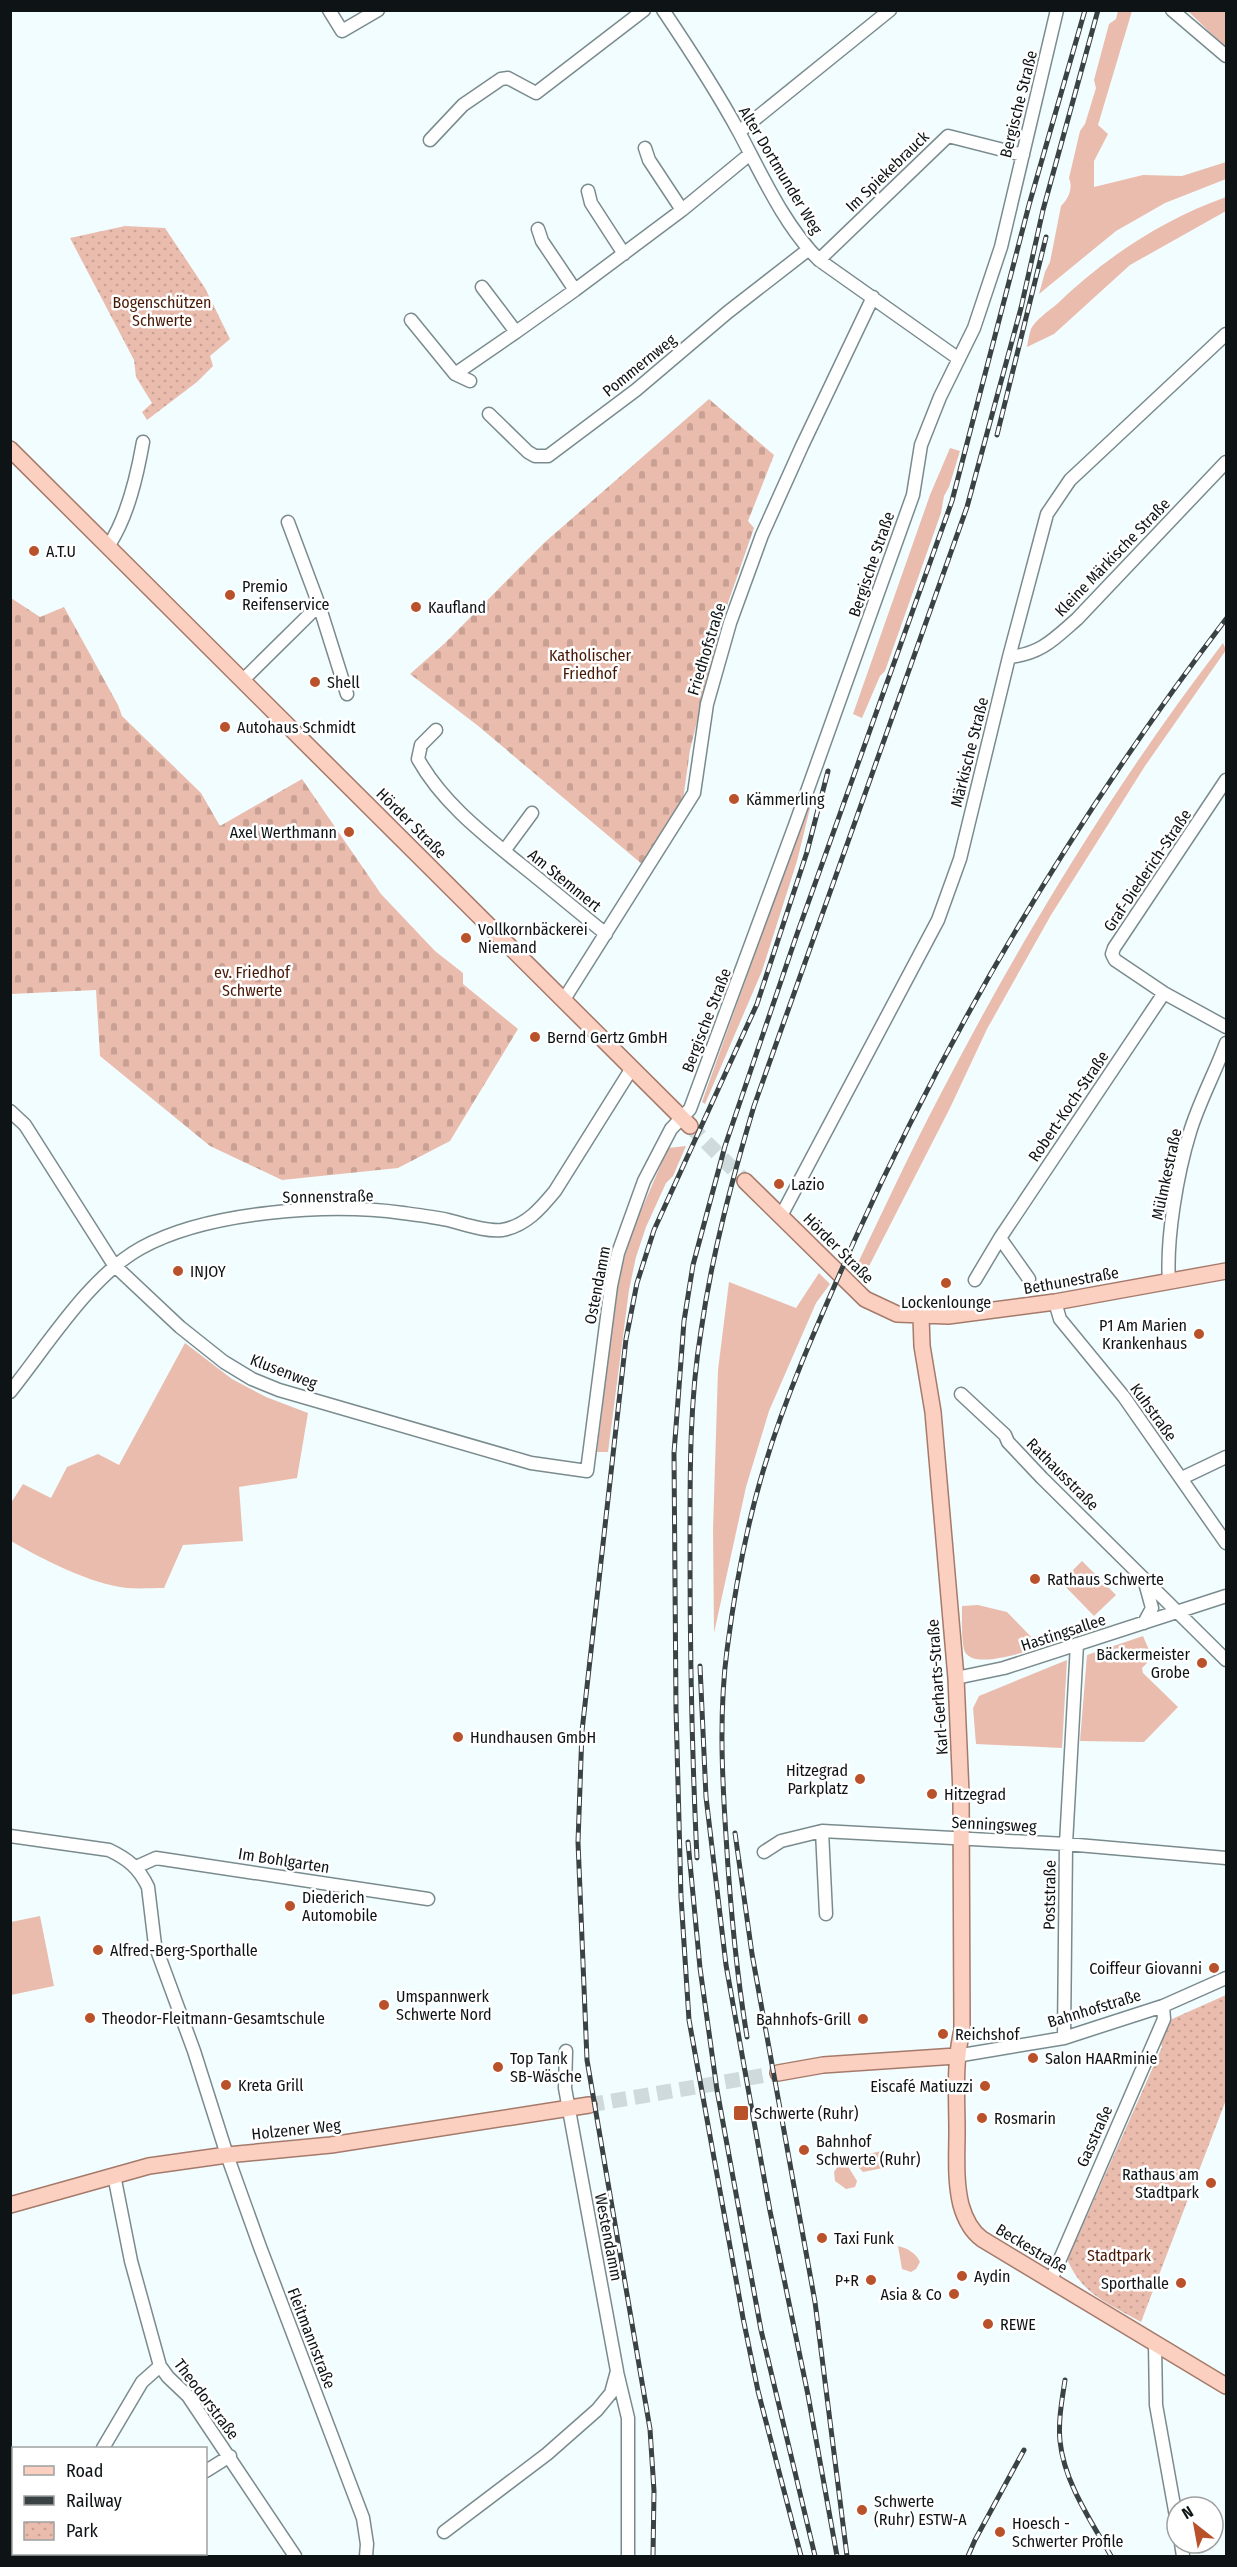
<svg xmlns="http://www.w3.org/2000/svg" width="1237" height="2567" viewBox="0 0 1237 2567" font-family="'Fira Sans Condensed',sans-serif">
	<defs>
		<pattern id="cemetery-stones" width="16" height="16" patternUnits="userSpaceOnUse" patternTransform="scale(1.5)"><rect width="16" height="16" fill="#eabcad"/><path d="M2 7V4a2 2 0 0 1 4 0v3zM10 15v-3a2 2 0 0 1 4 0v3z" fill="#c8a194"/></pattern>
		<pattern id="park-dots" width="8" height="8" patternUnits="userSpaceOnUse" patternTransform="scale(1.5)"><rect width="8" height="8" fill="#eabcad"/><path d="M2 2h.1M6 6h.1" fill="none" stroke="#c8a194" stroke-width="1.8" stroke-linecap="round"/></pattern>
	</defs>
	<rect width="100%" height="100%" fill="#f1fdff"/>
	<!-- green -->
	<path fill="#eabcad" d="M1118,11H1132L1098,125L1108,134L1094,161V187L1143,175L1182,176L1226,162V179L1165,203L1116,231L1039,294L1045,272L1050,262L1061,206C1069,198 1073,188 1069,178L1080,131L1085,124L1096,88L1094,80L1109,24L1116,19Z
		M1187,11H1226V48L1190,13Z
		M1226,197V211L1130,265L1054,334L1027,347C1028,342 1029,334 1031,329C1035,320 1049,311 1057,304C1106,257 1162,220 1226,197Z
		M950,448L960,451L949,487L944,496L941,513L885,671L880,676L862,718L853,714L930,495Z
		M1223,643L1226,650L1145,766L1051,915L987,1029L950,1108L863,1278L854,1271C882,1214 908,1156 938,1099C1020,940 1114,785 1223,643Z
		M818,776L797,861L762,971L705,1104L702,1102Z
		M686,1146L673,1176L666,1183L646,1227L636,1257L629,1290L608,1452H597L617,1285L631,1234L668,1148Z
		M819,1273L830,1284L816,1303L769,1411L746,1487L714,1633L713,1530L718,1370L729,1282L796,1308Z
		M185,1343L232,1379L266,1397L308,1413L297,1478L239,1487L243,1541L183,1545L164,1588C152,1588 139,1589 127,1588C90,1584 42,1559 11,1541V1503L23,1484L51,1498L67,1467L98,1454L119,1465Z
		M1082,1561L1116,1595L1094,1616L1061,1582Z
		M978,1605L1007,1612L1041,1647C1026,1651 975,1670 965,1652C961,1643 962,1617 962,1606Z
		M1143,1636L1149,1650L1146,1653L1148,1662L1142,1668L1143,1673L1178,1707L1144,1742L1080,1741L1087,1655Z
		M1067,1660L1062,1748L976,1744L973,1708L979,1696Z
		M40,1916L54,1986L11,1995V1922Z
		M882,2151L886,2160L883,2168L863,2172L853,2161L859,2156Z
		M840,2163H846L857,2181L855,2187L846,2189L835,2181L834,2172Z
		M898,2246C907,2248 916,2253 920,2262L916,2269L911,2272L902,2269Z"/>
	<!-- cemetery -->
	<path fill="url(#cemetery-stones)" d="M709,399L774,455L748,521L754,528L722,620L690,750L683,800L643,865L477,725L410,674L445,643L545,542Z
		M11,598L40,617L64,607L118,705L122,716L201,793L220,826L302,779L381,894L435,951L463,973V984L518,1029L450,1141L398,1168L282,1180L210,1146L100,1056L96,990L11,994Z"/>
	<!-- park -->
	<path fill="url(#park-dots)" d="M125,226L165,228L205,288L230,339L210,356L213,366L197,382L147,420L142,412L152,403L136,377L134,360L70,238Z
		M1226,1995V2100L1141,2322C1108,2303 1080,2294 1066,2256L1076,2231H1080L1085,2220L1162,2047L1160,2040L1172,2019Z"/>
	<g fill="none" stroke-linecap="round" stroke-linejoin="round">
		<!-- major-tunnel -->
		<path stroke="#cfdadc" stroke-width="15" stroke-dasharray="15 8" stroke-linecap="butt" d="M690,1126L745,1181
			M589,2105L778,2073"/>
		<!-- minor casing -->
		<g stroke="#7a8b8e" stroke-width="15">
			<path id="minor" d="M329,10L342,31L378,10
				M663,10C690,50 716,90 739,132C762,175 784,225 819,260L959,359
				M1172,10L1226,56
				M739,132L890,10
				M430,140L463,105L501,79L508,78L536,93L644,10
				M645,148L649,160L682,210L750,154
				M588,191L591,203L624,254
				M538,229L542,241L575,290L682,210
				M819,260L948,136L1023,155
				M482,287L516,332L575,290
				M411,320L455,374L516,332
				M455,374L470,381
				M489,414L528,452L535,456H548L636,390L728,312L809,249
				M288,522L319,605L347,694
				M109,545C128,516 137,476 143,442
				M1009,657C1041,654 1054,639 1077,619L1226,462
				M243,680L319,605
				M436,730L421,745L418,759C442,802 482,833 520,864C549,887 577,911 606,934
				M1226,780L1114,948L1112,954L1115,960L1164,993L1226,1027
				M504,851L532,813
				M563,1001L694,793L707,704L730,623L762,535L802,446L873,297
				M10,1111L25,1125L114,1265L180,1327L224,1362L252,1379L279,1390L531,1463L587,1471L611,1286L618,1253L644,1181L671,1129L690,1109L795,825L913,495L921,445L940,397L974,328L1001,247L1057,10
				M781,1216L938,920L960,859L1009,657L1047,514L1070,480L1226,334
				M1000,1238L1164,993
				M975,1280L1000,1238L1029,1279
				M1169,1282C1166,1239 1177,1174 1190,1132C1199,1102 1215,1073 1226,1043
				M1055,1302L1060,1319L1124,1397L1226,1543
				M10,1392C47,1346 90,1276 141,1248C208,1211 329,1203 403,1213C418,1215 434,1217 448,1220C464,1224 486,1232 502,1230C526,1226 541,1208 555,1191L632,1068
				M961,1394L1005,1435L1008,1442L1042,1478L1226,1660
				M1182,1478L1226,1457
				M1144,1579L1152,1608L1144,1623
				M956,1678L1004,1668L1226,1596
				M822,1831L826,1914
				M10,1836L109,1850C128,1859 139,1868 148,1887L155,1945L194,2051L227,2155L260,2247L363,2518L367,2544L366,2556
				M764,1852L781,1841L822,1831L1066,1844L1226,1858
				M136,1867L156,1858L428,1899
				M1064,2038L1066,1844L1077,1644
				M956,2056L1064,2038L1163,2006L1226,1978
				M114,2175L131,2261L160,2366L168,2377L188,2396L295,2556
				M1051,2280L1164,2019L1163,2006
				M1155,2343L1156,2405L1177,2522
				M617,2372L628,2418V2556
				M103,2448L142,2382L160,2366
				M206,2471L230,2456
				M10,2476L14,2477
				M444,2532L547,2454L597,2410L611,2393L617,2371L565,2088L566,2051
				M1181,2543L1183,2556
				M144,2554L146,2556
				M81,2556L83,2554"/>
		</g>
		<!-- major casing -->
		<g stroke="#a67a6a" stroke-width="18">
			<path id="major" d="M10,449L690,1126
				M745,1181L865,1299L897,1314L948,1316L1055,1302L1226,1271
				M921,1317L922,1346L933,1412L956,1678L961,1793L962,2030C954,2064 957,2097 957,2131C957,2155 955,2181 961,2205C965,2219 971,2231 982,2239L1226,2386
				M778,2073L823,2065L956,2056
				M10,2205L149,2166L227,2155L331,2145L589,2105"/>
		</g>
		<!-- minor -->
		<use href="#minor" stroke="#fff" stroke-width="12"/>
		<!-- major -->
		<use href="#major" stroke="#fbd0c1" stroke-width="15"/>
		<!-- rail casing -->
		<g stroke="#3b4243" stroke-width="5">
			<path id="rail" d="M997,435L1046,237
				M700,1666L706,1797L726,1965L770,2211L808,2395L837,2556
				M735,1833L752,1954L815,2302L847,2556
				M688,1842L700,1968L717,2090L761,2330L815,2556
				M697,1858C692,1756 690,1655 690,1553C690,1479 689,1404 701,1331C712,1254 732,1180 754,1106L967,507L1021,308L1043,210L1098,10
				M747,2037C736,1970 730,1903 726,1836C722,1775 719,1711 727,1650C735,1588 746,1527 764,1468C788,1388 823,1312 856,1237C955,1018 1081,810 1226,619
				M1065,2380C1062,2400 1058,2421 1060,2441C1064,2482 1091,2521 1111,2556
				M653,2556L654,2491L650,2429L587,2060L578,1842L582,1731L626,1339L637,1283L654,1230L757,1004L807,852L828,771
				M801,2556L758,2391L743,2318L689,2020L681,1897L676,1708L674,1453L684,1321L693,1265L725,1146L797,934L952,501L1029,205L1085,10
				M968,2556L975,2540L1024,2450"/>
		</g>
		<!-- rail -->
		<use href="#rail" stroke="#fff" stroke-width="3" stroke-dasharray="9" stroke-linecap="butt"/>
	</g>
	<!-- markers -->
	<g fill="#b9522b" stroke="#fff" stroke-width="2">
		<circle cx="34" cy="551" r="6"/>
		<circle cx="230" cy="595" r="6"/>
		<circle cx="416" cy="607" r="6"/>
		<circle cx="315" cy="682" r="6"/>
		<circle cx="225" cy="727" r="6"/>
		<circle cx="734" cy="799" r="6"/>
		<circle cx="349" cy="832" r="6"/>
		<circle cx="466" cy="938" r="6"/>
		<circle cx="535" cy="1037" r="6"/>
		<circle cx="779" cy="1184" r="6"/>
		<circle cx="178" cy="1271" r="6"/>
		<circle cx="946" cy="1283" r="6"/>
		<circle cx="1199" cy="1334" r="6"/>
		<circle cx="1035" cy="1579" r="6"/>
		<circle cx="1202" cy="1663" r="6"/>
		<circle cx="458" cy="1737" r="6"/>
		<circle cx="860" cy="1779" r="6"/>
		<circle cx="932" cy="1794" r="6"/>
		<circle cx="290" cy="1906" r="6"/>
		<circle cx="98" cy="1950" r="6"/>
		<circle cx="1214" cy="1968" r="6"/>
		<circle cx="384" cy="2005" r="6"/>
		<circle cx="90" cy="2018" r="6"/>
		<circle cx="863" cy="2019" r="6"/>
		<circle cx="943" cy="2034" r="6"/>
		<circle cx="1033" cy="2058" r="6"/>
		<circle cx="498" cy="2067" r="6"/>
		<circle cx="226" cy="2085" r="6"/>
		<circle cx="985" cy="2086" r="6"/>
		<rect x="733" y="2105" width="16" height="16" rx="3"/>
		<circle cx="982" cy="2118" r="6"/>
		<circle cx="804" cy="2150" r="6"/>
		<circle cx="1211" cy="2183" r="6"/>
		<circle cx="822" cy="2238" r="6"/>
		<circle cx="962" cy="2276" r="6"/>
		<circle cx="871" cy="2280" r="6"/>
		<circle cx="1181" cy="2283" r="6"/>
		<circle cx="954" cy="2294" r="6"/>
		<circle cx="988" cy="2324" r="6"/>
		<circle cx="862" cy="2510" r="6"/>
		<circle cx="1000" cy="2532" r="6"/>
	</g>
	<g text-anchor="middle" stroke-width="5" stroke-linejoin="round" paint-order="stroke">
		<!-- street labels -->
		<g font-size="16" fill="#0e1415" stroke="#fff">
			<text transform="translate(1018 104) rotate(-76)" y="6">Bergische Straße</text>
			<text transform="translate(781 170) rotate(59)" y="6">Alter Dortmunder Weg</text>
			<text transform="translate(887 171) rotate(-44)" y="6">Im Spiekebrauck</text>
			<text transform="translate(639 365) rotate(-39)" y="6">Pommernweg</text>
			<text transform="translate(1112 557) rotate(-46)" y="6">Kleine Märkische Straße</text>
			<text transform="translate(871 564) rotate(-71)" y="6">Bergische Straße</text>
			<text transform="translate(706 649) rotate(-73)" y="6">Friedhofstraße</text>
			<text transform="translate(969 752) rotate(-76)" y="6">Märkische Straße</text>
			<text transform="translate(412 823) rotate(45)" y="6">Hörder Straße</text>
			<text transform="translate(1147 870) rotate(-56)" y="6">Graf-Diederich-Straße</text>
			<text transform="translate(565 880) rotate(39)" y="6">Am Stemmert</text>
			<text transform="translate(706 1020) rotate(-69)" y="6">Bergische Straße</text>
			<text transform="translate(1068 1106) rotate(-56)" y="6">Robert-Koch-Straße</text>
			<text transform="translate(1166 1174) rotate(-78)" y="6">Mülmkestraße</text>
			<text transform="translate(328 1196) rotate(-1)" y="6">Sonnenstraße</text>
			<text transform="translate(839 1248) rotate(45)" y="6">Hörder Straße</text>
			<text transform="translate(1071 1280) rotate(-10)" y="6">Bethunestraße</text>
			<text transform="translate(597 1285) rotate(-79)" y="6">Ostendamm</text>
			<text transform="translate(284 1371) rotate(21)" y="6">Klusenweg</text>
			<text transform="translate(1154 1412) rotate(54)" y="6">Kuhstraße</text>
			<text transform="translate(1063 1474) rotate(45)" y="6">Rathausstraße</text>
			<text transform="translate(1063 1632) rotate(-18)" y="6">Hastingsallee</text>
			<text transform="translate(937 1687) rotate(-94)" y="6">Karl-Gerharts-Straße</text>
			<text transform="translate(994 1824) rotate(3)" y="6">Senningsweg</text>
			<text transform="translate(284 1860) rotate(9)" y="6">Im Bohlgarten</text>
			<text transform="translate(1049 1895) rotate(-89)" y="6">Poststraße</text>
			<text transform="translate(1094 2008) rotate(-17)" y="6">Bahnhofstraße</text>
			<text transform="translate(296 2129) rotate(-6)" y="6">Holzener Weg</text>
			<text transform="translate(1094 2136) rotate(-66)" y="6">Gasstraße</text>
			<text transform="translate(609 2237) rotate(79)" y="6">Westendamm</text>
			<text transform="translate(1032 2248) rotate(31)" y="6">Beckestraße</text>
			<text transform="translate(312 2338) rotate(69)" y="6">Fleitmannstraße</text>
			<text transform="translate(207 2399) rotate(53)" y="6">Theodorstraße</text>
		</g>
		<!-- park labels -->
		<g font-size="16" fill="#491805" stroke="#fff">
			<text x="162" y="308">Bogenschützen<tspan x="162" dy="18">Schwerte</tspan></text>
			<text x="590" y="661">Katholischer<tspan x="590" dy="18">Friedhof</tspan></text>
			<text x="252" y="978">ev. Friedhof<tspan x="252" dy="18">Schwerte</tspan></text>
			<text x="1119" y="2261">Stadtpark</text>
		</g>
		<!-- poi labels -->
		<g font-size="16" fill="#0e1415" stroke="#fff" text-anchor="start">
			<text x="46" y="557">A.T.U</text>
			<text x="242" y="592">Premio<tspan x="242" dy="18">Reifenservice</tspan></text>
			<text x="428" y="613">Kaufland</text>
			<text x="327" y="688">Shell</text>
			<text x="237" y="733">Autohaus Schmidt</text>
			<text x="746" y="805">Kämmerling</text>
			<text x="337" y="838" text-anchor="end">Axel Werthmann</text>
			<text x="478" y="935">Vollkornbäckerei<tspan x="478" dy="18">Niemand</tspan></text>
			<text x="547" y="1043">Bernd Gertz GmbH</text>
			<text x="791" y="1190">Lazio</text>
			<text x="190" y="1277">INJOY</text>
			<text x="946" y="1308" text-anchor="middle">Lockenlounge</text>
			<text x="1187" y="1331" text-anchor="end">P1 Am Marien<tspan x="1187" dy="18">Krankenhaus</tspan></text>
			<text x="1047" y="1585">Rathaus Schwerte</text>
			<text x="1190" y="1660" text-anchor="end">Bäckermeister<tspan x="1190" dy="18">Grobe</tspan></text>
			<text x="470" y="1743">Hundhausen GmbH</text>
			<text x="848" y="1776" text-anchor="end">Hitzegrad<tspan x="848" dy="18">Parkplatz</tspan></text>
			<text x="944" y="1800">Hitzegrad</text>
			<text x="302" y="1903">Diederich<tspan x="302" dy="18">Automobile</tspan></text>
			<text x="110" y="1956">Alfred-Berg-Sporthalle</text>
			<text x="1202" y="1974" text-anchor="end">Coiffeur Giovanni</text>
			<text x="396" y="2002">Umspannwerk<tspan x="396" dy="18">Schwerte Nord</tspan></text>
			<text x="102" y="2024">Theodor-Fleitmann-Gesamtschule</text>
			<text x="851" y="2025" text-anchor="end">Bahnhofs-Grill</text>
			<text x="955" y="2040">Reichshof</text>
			<text x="510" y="2064">Top Tank<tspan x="510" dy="18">SB-Wäsche</tspan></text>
			<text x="1045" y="2064">Salon HAARminie</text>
			<text x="238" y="2091">Kreta Grill</text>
			<text x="973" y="2092" text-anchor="end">Eiscafé Matiuzzi</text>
			<text x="754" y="2119">Schwerte (Ruhr)</text>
			<text x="994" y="2124">Rosmarin</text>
			<text x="816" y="2147">Bahnhof<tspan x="816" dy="18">Schwerte (Ruhr)</tspan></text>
			<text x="1199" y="2180" text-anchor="end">Rathaus am<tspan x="1199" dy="18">Stadtpark</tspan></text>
			<text x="834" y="2244">Taxi Funk</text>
			<text x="974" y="2282">Aydin</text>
			<text x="859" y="2286" text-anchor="end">P+R</text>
			<text x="1169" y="2289" text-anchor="end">Sporthalle</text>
			<text x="942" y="2300" text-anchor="end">Asia &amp; Co</text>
			<text x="1000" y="2330">REWE</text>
			<text x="874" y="2507">Schwerte<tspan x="874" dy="18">(Ruhr) ESTW-A</tspan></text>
			<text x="1012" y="2529">Hoesch -<tspan x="1012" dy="18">Schwerter Profile</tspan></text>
		</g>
	</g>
	<!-- border -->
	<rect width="1237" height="2567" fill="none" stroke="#0e1415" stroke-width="24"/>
	<!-- legend -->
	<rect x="12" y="2447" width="195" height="108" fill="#ffffff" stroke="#9fa1a1" stroke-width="1.5"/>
	<rect x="24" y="2466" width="30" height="9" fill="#fbd0c1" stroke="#9fa1a1" stroke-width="1.5"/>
	<text x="66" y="2477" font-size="18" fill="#0e1415">Road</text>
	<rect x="24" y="2496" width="30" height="9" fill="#3b4243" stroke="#9fa1a1" stroke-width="1.5"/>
	<text x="66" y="2507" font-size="18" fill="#0e1415">Railway</text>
	<rect x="24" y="2522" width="30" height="18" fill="url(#park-dots)" stroke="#9fa1a1" stroke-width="1.5"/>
	<text x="66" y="2537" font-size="18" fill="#0e1415">Park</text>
	<!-- north arrow -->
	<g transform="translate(1195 2525) rotate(329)"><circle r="28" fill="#ffffff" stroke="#9fa1a1" stroke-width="1.5"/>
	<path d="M0-4.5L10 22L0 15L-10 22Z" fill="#b9522b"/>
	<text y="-9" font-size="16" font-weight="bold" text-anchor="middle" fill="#0e1415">N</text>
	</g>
</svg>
